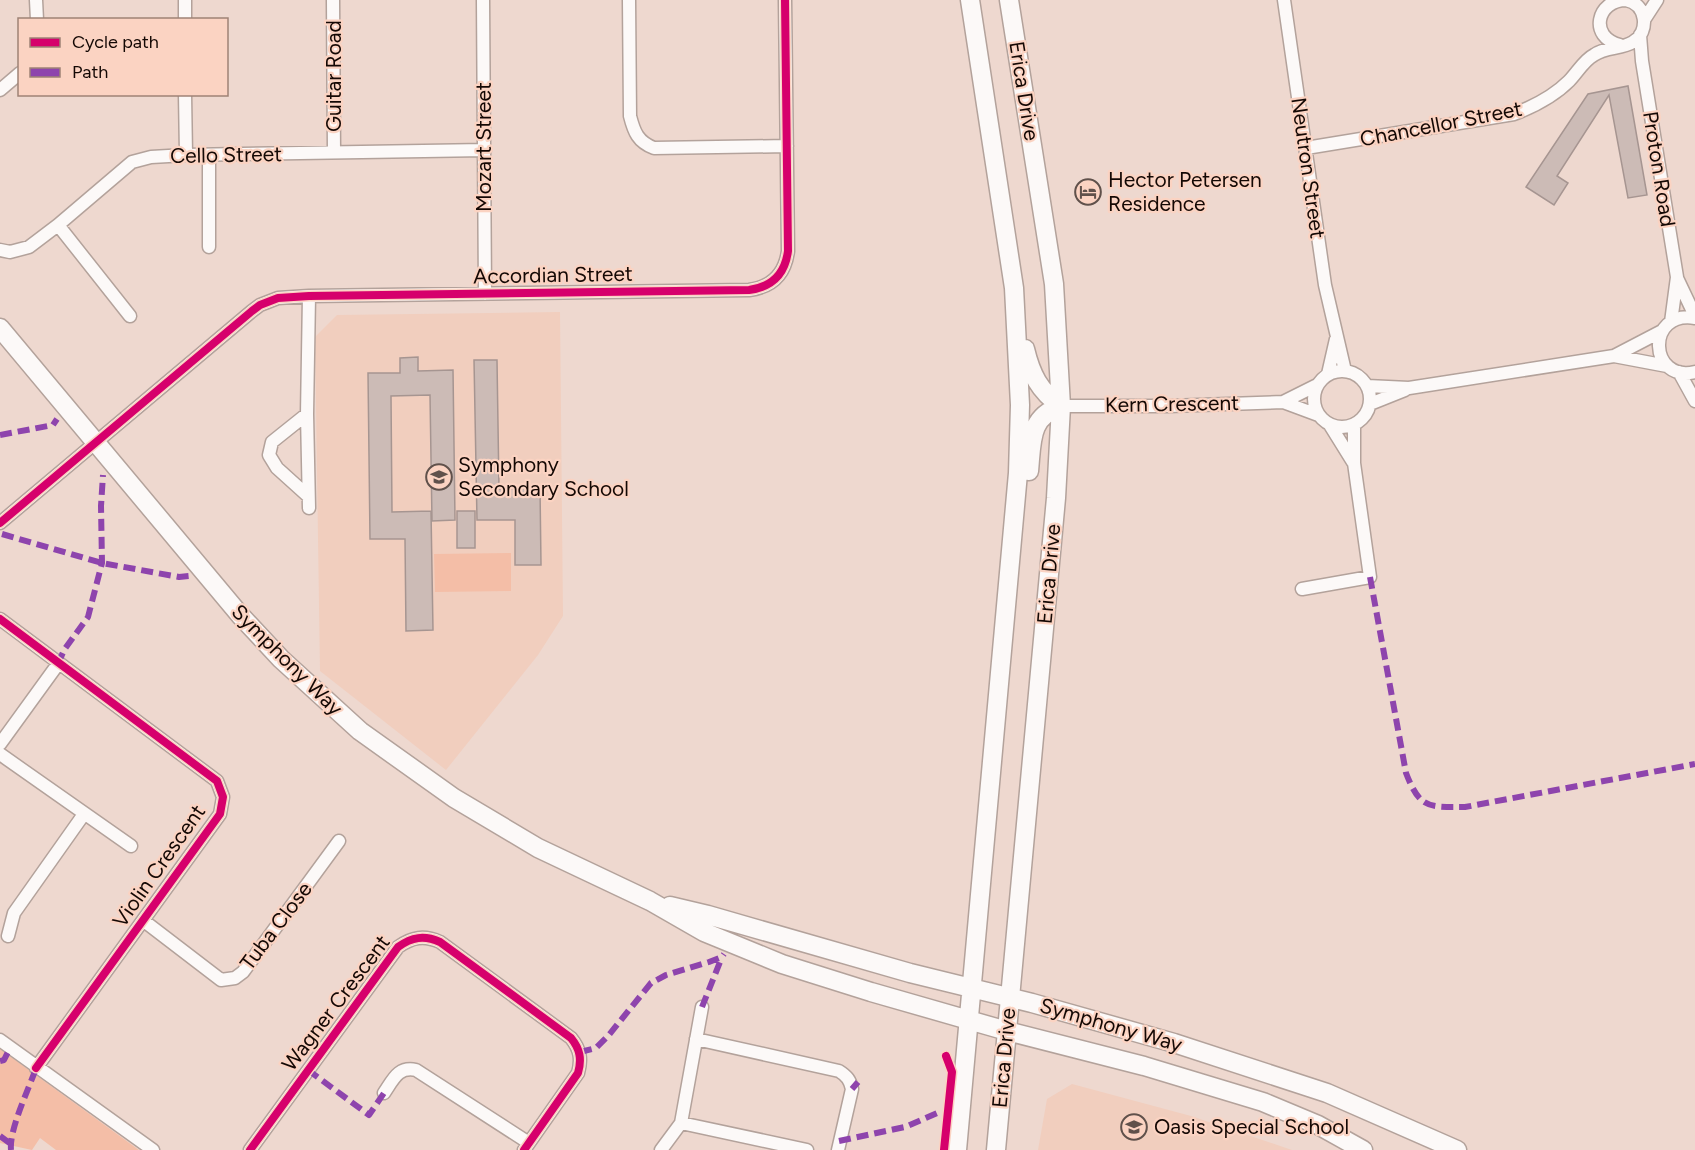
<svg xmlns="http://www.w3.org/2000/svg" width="1695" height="1150" viewBox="0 0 1695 1150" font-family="Figtree,sans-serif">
	<rect width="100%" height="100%" fill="#eed8cf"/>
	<!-- built -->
	<path fill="#f1cebe" d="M560,312L563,616L538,655L446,770L320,671L315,337L337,315Z
		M1072,1084L1191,1116L1292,1150H1038L1047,1099Z"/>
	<!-- green -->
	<path fill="#f4bea7" d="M511,553V591L435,592L434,554Z
		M0,1049L139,1150H56L40,1138L32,1150L0,1143Z"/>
	<!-- building -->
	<path fill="#ccbbb6" stroke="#a69591" stroke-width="1.5" d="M1628,86L1647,195L1628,198L1609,95L1557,176L1568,183L1554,205L1526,187L1588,94Z
		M418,357V371L453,370L455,520L432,521L430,395L391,396L392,512L431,511L433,630L406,631L405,539H370L368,373H400V358Z
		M474,360H497L499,489L540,488L541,565H515V520H477Z
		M457,511H475V548H457Z"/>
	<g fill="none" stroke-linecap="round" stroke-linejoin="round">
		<!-- street casing -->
		<g stroke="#b3a29b" stroke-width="15">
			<path id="street" d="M36,0L37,20
				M185,0V20
				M333,0L334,152
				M483,0L485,294
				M629,0L630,116C634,132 638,142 654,148L787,146
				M1284,0L1325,285L1345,371
				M1644,20L1657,0
				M1640,35L1642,61L1677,277L1671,322
				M0,90L20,73
				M185,94L186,155
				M1306,148L1514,114C1535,106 1553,97 1569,81C1577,73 1584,60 1594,55C1605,47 1622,49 1633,42C1650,32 1647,4 1626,0C1597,0 1588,37 1620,45
				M58,225L130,316
				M209,247V155
				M0,250L10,252L29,247L58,225L132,162L151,157L186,155L485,150
				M1677,278L1695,316
				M1695,318C1645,310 1649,383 1695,372
				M1614,356L1667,366
				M1314 399a28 28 0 1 1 56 0a28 28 0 1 1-56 0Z
				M1679,372L1695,401
				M1328,374L1336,339
				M1367,386L1409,388L1614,356L1662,331
				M1283,402L1317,385
				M1370,404L1405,390
				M1061,406H1169L1283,402L1318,415
				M307,414L272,442L269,455L277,468L308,496
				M1330,425L1353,462
				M309,508L307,414L309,296
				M0,523L252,311L260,305L278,298L309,296L749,290C772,287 785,274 788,251L785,0
				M1302,589L1370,577L1354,463V425
				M0,619L217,781L223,797L220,814L36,1068
				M0,744L58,664
				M0,754L131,846
				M144,921L221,980L235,978L243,972L339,841
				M8,936L14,913L84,814
				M696,1039L839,1071C847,1076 850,1080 852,1089L838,1150
				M0,1040L153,1150
				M384,1093C393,1080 398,1066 416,1070L529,1143
				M681,1123L807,1150
				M250,1150L398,947C412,937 424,935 440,942L571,1038C580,1049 582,1059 578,1073L524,1150
				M661,1150L681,1123L702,1007"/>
		</g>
		<!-- secondary casing -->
		<g stroke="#b3a29b" stroke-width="21">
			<path id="secondary" d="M0,328L240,615L281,659L360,731L454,798L538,848L650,901L704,932L782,964L871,992L1007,1031L1144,1066L1263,1102L1318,1125L1363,1150
				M1025,349C1031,374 1039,391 1061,406
				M1029,471C1032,441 1029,417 1061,406
				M670,906L708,915L910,973L1032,1003L1174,1043L1327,1093L1457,1150
				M957,1150L1018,473L1020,405L1014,288L970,0
				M996,1150L1056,498L1061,406L1054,284L1009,0"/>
		</g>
		<!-- street -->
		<use href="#street" stroke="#fcf9f8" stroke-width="12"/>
		<!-- secondary -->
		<use href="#secondary" stroke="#fcf9f8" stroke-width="18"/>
		<!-- quiet -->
		<path stroke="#8e44ad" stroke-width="6" stroke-dasharray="12 6" stroke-linecap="butt" d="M0,435L53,425L57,419
			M2,534L102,563L179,577L189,576
			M1370,577L1406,773C1420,809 1428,807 1465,807L1695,764
			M58,664L64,650L88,617L102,563L101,506L103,475
			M702,1007L722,957
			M580,1052L596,1048L608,1036L651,983L666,975L709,962L722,957L724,954
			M0,1061L4,1060L10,1048
			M308,1070L369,1115L384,1093
			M852,1089L858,1082
			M0,1136L11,1144
			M839,1141L905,1127L942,1111
			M11,1150C9,1129 29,1089 36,1068"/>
		<!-- cycleway casing -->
		<g stroke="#fbd3c2" stroke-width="11">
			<path id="cycleway" d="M0,523L252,311L260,305L278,298L309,296L749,290C772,287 785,274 788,251L785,0
				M0,619L217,781L223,797L220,814L36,1068
				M250,1150L398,947C412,937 424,935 440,942L571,1038C580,1049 582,1059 578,1073L524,1150
				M944,1150L952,1072L946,1056"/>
		</g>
		<!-- cycleway -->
		<use href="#cycleway" stroke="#d6006c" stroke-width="8"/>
	</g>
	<!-- icons -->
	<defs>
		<g id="hotel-ring" transform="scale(1.35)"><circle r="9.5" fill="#fbd3c2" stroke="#60514b" stroke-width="1.5"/><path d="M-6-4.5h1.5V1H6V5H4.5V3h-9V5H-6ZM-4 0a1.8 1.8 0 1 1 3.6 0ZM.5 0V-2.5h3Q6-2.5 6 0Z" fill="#60514b"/></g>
		<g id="school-ring" transform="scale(1.35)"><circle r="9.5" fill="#fbd3c2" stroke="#60514b" stroke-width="1.5"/><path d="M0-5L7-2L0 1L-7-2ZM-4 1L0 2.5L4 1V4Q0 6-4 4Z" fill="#60514b"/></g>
	</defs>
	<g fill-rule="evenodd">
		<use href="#hotel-ring" x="1088" y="192"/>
		<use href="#school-ring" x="439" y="477"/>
		<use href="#school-ring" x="1134" y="1127"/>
	</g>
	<g text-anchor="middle" stroke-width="4.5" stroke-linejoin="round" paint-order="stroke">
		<!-- street labels -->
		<g font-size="21" fill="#140804" stroke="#fbd3c2">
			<text transform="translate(334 76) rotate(-90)" y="7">Guitar Road</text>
			<text transform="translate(1024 91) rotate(81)" y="7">Erica Drive</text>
			<text transform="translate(1441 124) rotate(-11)" y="7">Chancellor Street</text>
			<text transform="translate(484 147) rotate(-90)" y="7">Mozart Street</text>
			<text transform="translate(226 155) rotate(-1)" y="7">Cello Street</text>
			<text transform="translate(1308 168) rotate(82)" y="7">Neutron Street</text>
			<text transform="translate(1659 169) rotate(81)" y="7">Proton Road</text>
			<text transform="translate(553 275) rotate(-1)" y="7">Accordian Street</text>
			<text transform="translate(1172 404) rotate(-1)" y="7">Kern Crescent</text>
			<text transform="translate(1049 574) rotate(-85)" y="7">Erica Drive</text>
			<text transform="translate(287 660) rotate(45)" y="7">Symphony Way</text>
			<text transform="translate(159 866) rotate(-55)" y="7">Violin Crescent</text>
			<text transform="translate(276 926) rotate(-53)" y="7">Tuba Close</text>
			<text transform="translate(336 1003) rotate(-53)" y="7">Wagner Crescent</text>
			<text transform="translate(1111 1025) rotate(16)" y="7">Symphony Way</text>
			<text transform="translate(1004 1058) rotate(-85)" y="7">Erica Drive</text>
		</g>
		<!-- poi labels -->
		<g font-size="21" fill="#140804" stroke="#fbd3c2" text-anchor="start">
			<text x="1108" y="187">Hector Petersen<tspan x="1108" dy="24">Residence</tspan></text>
			<text x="458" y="472">Symphony<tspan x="458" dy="24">Secondary School</tspan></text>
			<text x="1154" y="1134">Oasis Special School</text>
		</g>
	</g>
	<!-- legend -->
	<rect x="18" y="18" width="210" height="78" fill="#fbd3c2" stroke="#9f8276" stroke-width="1.5"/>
	<rect x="30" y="38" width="30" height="9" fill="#d6006c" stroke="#9f8276" stroke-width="1.5"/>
	<text x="72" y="48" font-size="18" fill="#140804">Cycle path</text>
	<rect x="30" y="68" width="30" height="9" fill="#8e44ad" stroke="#9f8276" stroke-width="1.5"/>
	<text x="72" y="78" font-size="18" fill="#140804">Path</text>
</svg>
